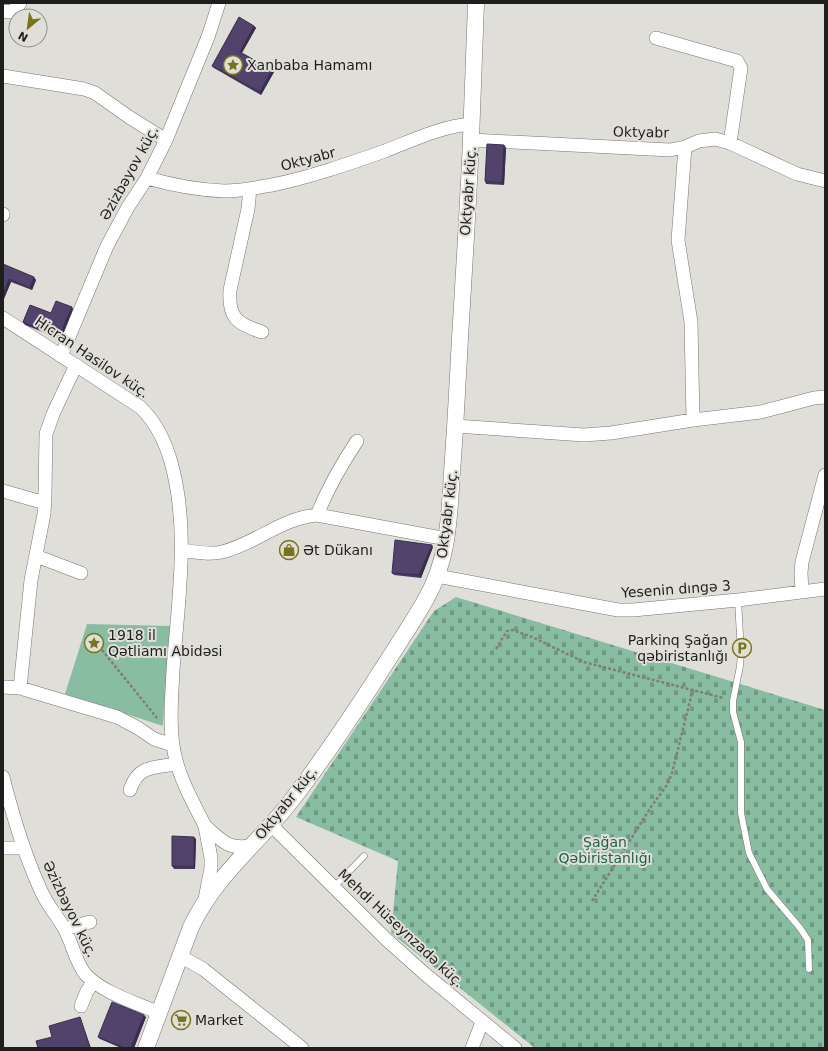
<svg xmlns="http://www.w3.org/2000/svg" width="828" height="1051" viewBox="0 0 828 1051" font-family="'DejaVu Sans',sans-serif">
	<defs>
		<pattern id="cemetery-stones" width="16" height="16" patternUnits="userSpaceOnUse"><rect width="16" height="16" fill="#89bda2"/><path d="M2 7V4a2 2 0 0 1 4 0v3zM10 15v-3a2 2 0 0 1 4 0v3z" fill="#6f9983"/></pattern>
	</defs>
	<rect width="100%" height="100%" fill="#e0ded8"/>
	<!-- cemetery -->
	<path fill="url(#cemetery-stones)" d="M456,597L825,710V1048H535L391,933L398,861L296,817L434,611Z"/>
	<!-- park -->
	<path fill="#89bda2" d="M87,624L170,626L163,726L65,694Z"/>
	<g fill="none" stroke-linecap="round" stroke-linejoin="round">
		<!-- service casing -->
		<g stroke="#787571" stroke-width="7">
			<path id="service" d="M738,600L741,654L740,666L733,701V712L741,742V813L749,853L767,889L800,928L808,940L809,969
				M333,888L364,856"/>
		</g>
		<!-- minor casing -->
		<g stroke="#787571" stroke-width="14">
			<path id="minor" d="M3,11L11,12L17,7L20,3
				M656,38L737,61L741,68L730,143
				M3,76L84,89L95,93L129,117L166,140
				M471,140L670,150L685,147L699,141L715,139L730,143L797,174L825,181
				M685,147L678,240L691,322L693,420
				M147,178C172,185 198,190 224,191C241,191 256,188 272,185C311,177 348,164 385,151C413,140 442,126 472,124
				M250,189L248,209L230,290C228,318 237,324 262,332
				M3,215V214
				M3,318L140,407C156,422 165,441 171,462C190,530 178,601 173,670C172,695 169,720 173,745C177,775 192,800 205,826
				M61,356L107,246L128,207L147,178L166,140L208,37L219,3
				M455,426L584,435L611,433L693,420L761,412L814,398L825,397
				M3,491L45,503
				M317,515C328,488 341,465 357,441
				M182,550C195,552 209,555 222,552C255,544 282,518 317,515L447,539
				M36,556L81,573
				M437,576L618,610H633L738,600L825,589
				M802,592L801,573L802,562L825,475
				M3,687L20,688L117,717L138,728L154,739L173,745
				M20,688L31,580L44,514L45,493L46,434L53,414L76,365
				M3,777C13,817 25,857 43,895C49,907 58,917 64,928C72,942 76,964 86,975C103,993 137,1003 159,1013
				M130,790C138,765 154,768 176,764
				M271,825L387,940L425,974L515,1048
				M3,848H23
				M205,899L211,868V858L205,826C221,840 228,850 250,846
				M65,929L90,922
				M180,956L203,969L302,1048
				M81,1006L87,991L94,982
				M472,1048L482,1022"/>
		</g>
		<!-- tertiary casing -->
		<g stroke="#787571" stroke-width="17">
			<path id="tertiary" d="M146,1048L191,927C214,878 255,846 288,805C318,767 345,726 372,685C390,656 409,629 426,599C449,558 449,518 452,472C455,433 457,395 459,356C463,284 468,212 471,139C473,94 474,48 476,3"/>
		</g>
		<!-- path -->
		<path stroke="#7f7e7a" stroke-width="2.5" stroke-dasharray="3 2" stroke-linecap="butt" d="M496,649L507,631L513,630L532,637L584,662L723,698
			M102,650L157,718
			M592,901L651,807L667,785L672,773L693,689"/>
		<!-- service -->
		<use href="#service" stroke="#fff" stroke-width="6"/>
		<!-- minor -->
		<use href="#minor" stroke="#fff" stroke-width="13"/>
		<!-- tertiary -->
		<use href="#tertiary" stroke="#fff" stroke-width="16"/>
	</g>
	<!-- wall -->
	<path fill="#473a5e" d="M254,26L256,28L242,53L272,70L274,72L261,95L214,68L212,66Z
		M504,145L506,148L504,185L486,184L485,181Z
		M3,264L36,280L32,290L11,282L3,301Z
		M73,309L61,339L25,325L23,322Z
		M433,547L421,578L394,575L392,573Z
		M196,839L195,869H174L172,866Z
		M146,1017L134,1048H121L100,1039L98,1037Z"/>
	<!-- shaded-wall -->
	<path fill="#392f4c" d="M254,26L256,28L241,54L240,52Z
		M272,70L274,72L261,95L260,92Z
		M504,145L506,148L504,185L502,183Z
		M34,277L36,280L32,290L30,288Z
		M9,279L11,282L3,301V295Z
		M72,307L73,309L61,339L59,337Z
		M432,545L433,547L421,578L419,575Z
		M194,837L196,839L195,869L194,867Z
		M144,1015L146,1017L134,1048H131Z
		M80,1017L81,1019L91,1048H90Z"/>
	<!-- building -->
	<path fill="#52436d" stroke="#392f4c" d="M239,17L254,26L240,52L272,70L260,92L212,66Z
		M487,144L504,145L502,183L485,181Z
		M3,264L34,277L30,288L9,279L3,295Z
		M56,301L72,307L59,337L23,322L30,305L51,313Z
		M395,540L432,545L419,575L392,573Z
		M172,836L194,837V867L172,866Z
		M112,1002L144,1015L131,1048H125L98,1037Z
		M80,1017L90,1048H38L36,1041L52,1037L49,1026Z"/>
	<!-- icons -->
	<defs>
		<g id="sight-ring" transform="scale(1)"><circle r="9.5" fill="#e0ded8" stroke="#797418" stroke-width="1.5"/><path d="M0-6L1.8-2.2L6-1.7L2.9 1.2L3.7 5.4L0 3.3L-3.7 5.4L-2.9 1.2L-6-1.7L-1.8-2.2Z" fill="#797418"/></g>
		<g id="shop-ring" transform="scale(1)"><circle r="9.5" fill="#e0ded8" stroke="#797418" stroke-width="1.5"/><path d="M-5-2.5h2.3a2.7 3.5 0 0 1 5.4 0H5L5.5 6h-11ZM-1.5-2.5h3a1.5 2.3 0 0 0-3 0Z" fill="#797418"/></g>
		<g id="parking-ring" transform="scale(1)"><circle r="9.5" fill="#e0ded8" stroke="#797418" stroke-width="1.5"/><path d="M-3.5-5.5H1a3.5 3.5 0 0 1 0 7H-1V5.5H-3.5ZM-1-3.4V-.6H.8a1.4 1.4 0 0 0 0-2.8Z" fill="#797418"/></g>
		<g id="supermarket-ring" transform="scale(1)"><circle r="9.5" fill="#e0ded8" stroke="#797418" stroke-width="1.5"/><path d="M-6-5.5h2.5l.6 2H6L4.5 2H-2.5L-4.4-4H-6ZM-1.5 3.2a1.3 1.3 0 1 0 .1 0ZM3 3.2a1.3 1.3 0 1 0 .1 0Z" fill="#797418"/></g>
	</defs>
	<g fill-rule="evenodd">
		<use href="#sight-ring" x="233" y="65"/>
		<use href="#shop-ring" x="289" y="550"/>
		<use href="#sight-ring" x="94" y="643"/>
		<use href="#parking-ring" x="742" y="648"/>
		<use href="#supermarket-ring" x="181" y="1020"/>
	</g>
	<g text-anchor="middle" stroke-width="4" stroke-linejoin="round" paint-order="stroke">
		<!-- poi labels -->
		<g font-size="14" fill="#1e1e1c" stroke="#e0ded8" text-anchor="start">
			<text x="247" y="70">Xanbaba Hamamı</text>
			<text x="303" y="555">Ət Dükanı</text>
			<text x="108" y="640">1918 il<tspan x="108" dy="16">Qətliamı Abidəsi</tspan></text>
			<text x="728" y="645" text-anchor="end">Parkinq Şağan<tspan x="728" dy="16">qəbiristanlığı</tspan></text>
			<text x="195" y="1025">Market</text>
		</g>
		<!-- street labels -->
		<g font-size="14" fill="#1e1e1c" stroke="#e0ded8">
			<text transform="translate(641 132) rotate(1)" y="5">Oktyabr</text>
			<text transform="translate(308 159) rotate(-15)" y="5">Oktyabr</text>
			<text transform="translate(129 173) rotate(-61)" y="5">Əzizbəyov küç.</text>
			<text transform="translate(468 191) rotate(-86)" y="5">Oktyabr küç.</text>
			<text transform="translate(92 357) rotate(34)" y="5">Hicran Hasilov küç.</text>
			<text transform="translate(447 514) rotate(-83)" y="5">Oktyabr küç.</text>
			<text transform="translate(676 589) rotate(-4)" y="5">Yesenin dıngə 3</text>
			<text transform="translate(286 803) rotate(-51)" y="5">Oktyabr küç.</text>
			<text transform="translate(70 909) rotate(64)" y="5">Əzizbəyov küç.</text>
			<text transform="translate(401 928) rotate(43)" y="5">Mehdi Hüseynzadə küç.</text>
		</g>
		<!-- park labels -->
		<g font-size="14" fill="#216246" stroke="#e0ded8">
			<text x="605" y="847">Şağan<tspan x="605" dy="16">Qəbiristanlığı</tspan></text>
		</g>
	</g>
	<!-- border -->
	<rect width="828" height="1051" fill="none" stroke="#1e1e1c" stroke-width="8"/>
	<!-- north arrow -->
	<g transform="translate(28 28) rotate(209)"><circle r="19" fill="#e0ded8" stroke="#92918d"/>
	<path d="M0-3L7 15L0 10L-7 15Z" fill="#797418"/>
	<text y="-6" font-size="11" font-weight="bold" text-anchor="middle" fill="#1e1e1c">N</text>
	</g>
</svg>
